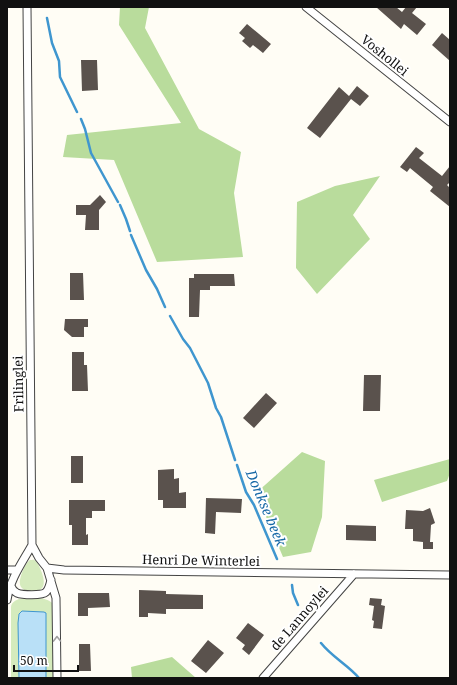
<svg xmlns="http://www.w3.org/2000/svg" width="457" height="685" viewBox="0 0 457 685" font-family="'Noto Serif',serif">
	<rect width="100%" height="100%" fill="#fffdf5"/>
	<!-- green -->
	<path fill="#d5ebbd" d="M30,560C33,560 33,559 36,561C39,564 40,569 42,573C47,588 42,593 26,591C23,589 20,587 20,584C19,578 25,563 30,560Z
		M19,599C29,599 45,595 53,604L54,678H11V608C11,603 14,601 19,599Z"/>
	<!-- forest -->
	<path fill="#b9dc9c" d="M120,7H149L145,28L199,129L241,152L234,193L243,257L157,262L114,160L63,157L67,135L181,123L119,25Z
		M380,176L353,215L370,239L317,294L296,268L297,202L335,186Z
		M302,452L325,461L322,517L311,552L283,557L256,493Z
		M450,459V473L447,481L382,502L374,480Z
		M172,657L196,678H132L131,667Z"/>
	<!-- water -->
	<path fill="#b9e0f7" stroke="#3f96cf" d="M22,611L44,612L46,613V678H19L18,623L19,614Z"/>
	<g fill="none" stroke-linecap="round" stroke-linejoin="round">
		<!-- stream -->
		<path stroke="#3f96cf" stroke-width="2.5" d="M47,18L52,43L59,61L60,77L77,112
			M81,119L85,129L91,153L118,202
			M120,205L126,219L130,231
			M131,235L146,270L157,289L165,307
			M170,316L183,339L190,348L208,383L216,408L221,417L235,460
			M237,465L246,492L254,505L277,559
			M292,585L293,593L298,605
			M321,643C332,657 348,665 359,678"/>
	</g>
	<!-- building -->
	<path fill="#5a524d" d="M376,7H396L402,12L406,7H417L412,13L426,24L417,35L404,24L401,29Z
		M247,24L271,44L263,53L253,45L250,48L242,41L245,38L239,33Z
		M442,33L450,40V61L432,45Z
		M81,60H97L98,90L82,91Z
		M357,86L369,96L360,106L351,99L320,138L307,128L339,87L349,96Z
		M416,147L424,153L419,158L442,176L450,166V182L447,185L450,188V207L430,191L433,187L410,168L407,172L400,167Z
		M100,195L106,202L99,210V230H85L86,215H76V205H90Z
		M70,273H83L84,300H70Z
		M194,274H234L235,286H210V290H200L199,317H189V278H194Z
		M65,319H88V327H84V337H72L64,330Z
		M72,352H84V365H87L88,391H72Z
		M364,375H381L380,411H363Z
		M266,393L277,403L254,428L243,418Z
		M71,456H83V483H71Z
		M174,469V479L179,478V493L186,492V508H163V500H158V470Z
		M206,498L242,499L241,513L216,512L215,534L205,533Z
		M69,500H105V511H92V518H86V535L88,534V545H72V525H69Z
		M430,508L435,523L431,525L430,542H433V549H423V542L413,541V529H405L406,510L423,511Z
		M346,525L376,526V541L346,540Z
		M139,590L166,591V594L203,595V609H166V614L148,613V617H139Z
		M78,593H109L110,607L88,608V616H78Z
		M370,598L382,599L381,605L385,606L382,629L373,628L374,621L372,620L374,606L369,605Z
		M248,623L264,635L249,655L242,649L245,645L236,638Z
		M208,640L224,653L206,673L191,661Z
		M79,644H90L91,671H79Z"/>
	<g fill="none" stroke-linecap="round" stroke-linejoin="round">
		<!-- street casing -->
		<g stroke="#444" stroke-width="9">
			<path id="street" d="M27,7L32,545L39,558L47,568L56,598L57,678
				M306,7L450,122
				M47,568L64,570L450,575
				M7,570H17
				M11,586C12,589 13,591 17,593C22,595 42,596 46,592C49,589 50,584 51,580
				M7,600C10,579 22,563 32,545
				M263,678L354,574"/>
		</g>
		<!-- street -->
		<use href="#street" stroke="#fff" stroke-width="7"/>
	</g>
	<!-- one-way arrows -->
	<defs><path id="oneway-chevron" d="M-2-3.5L2.5 0L-2 3.5" fill="none" stroke-width="1.6" stroke-linecap="round" stroke-linejoin="round"/></defs>
	<use stroke="#a0a0a0" href="#oneway-chevron" transform="translate(57 639) rotate(-91)"/>
	<g text-anchor="middle" stroke-width="4" stroke-linejoin="round" paint-order="stroke">
		<!-- street labels -->
		<g font-size="13" fill="#111" stroke="#fff">
			<text transform="translate(385 55) rotate(39)" y="5">Voshollei</text>
			<text transform="translate(18 384) rotate(-91)" y="5">Frilinglei</text>
			<text transform="translate(201 560) rotate(1)" y="5">Henri De Winterlei</text>
			<text transform="translate(299 618) rotate(-49)" y="5">de Lannoylei</text>
		</g>
		<!-- water labels -->
		<g font-size="14" font-style="italic" fill="#1768a6" stroke="#fff">
			<text transform="translate(266 508) rotate(67)" y="5">Donkse beek</text>
		</g>
	</g>
	<!-- border -->
	<rect width="457" height="685" fill="none" stroke="#111111" stroke-width="16"/>
	<!-- scale -->
	<path d="M14 665v6h64v-6" fill="none" stroke="#111111" stroke-width="2"/>
	<text x="20" y="665" font-size="12" fill="#111111" stroke="#ffffff" stroke-width="3" paint-order="stroke">50 m</text>
</svg>
